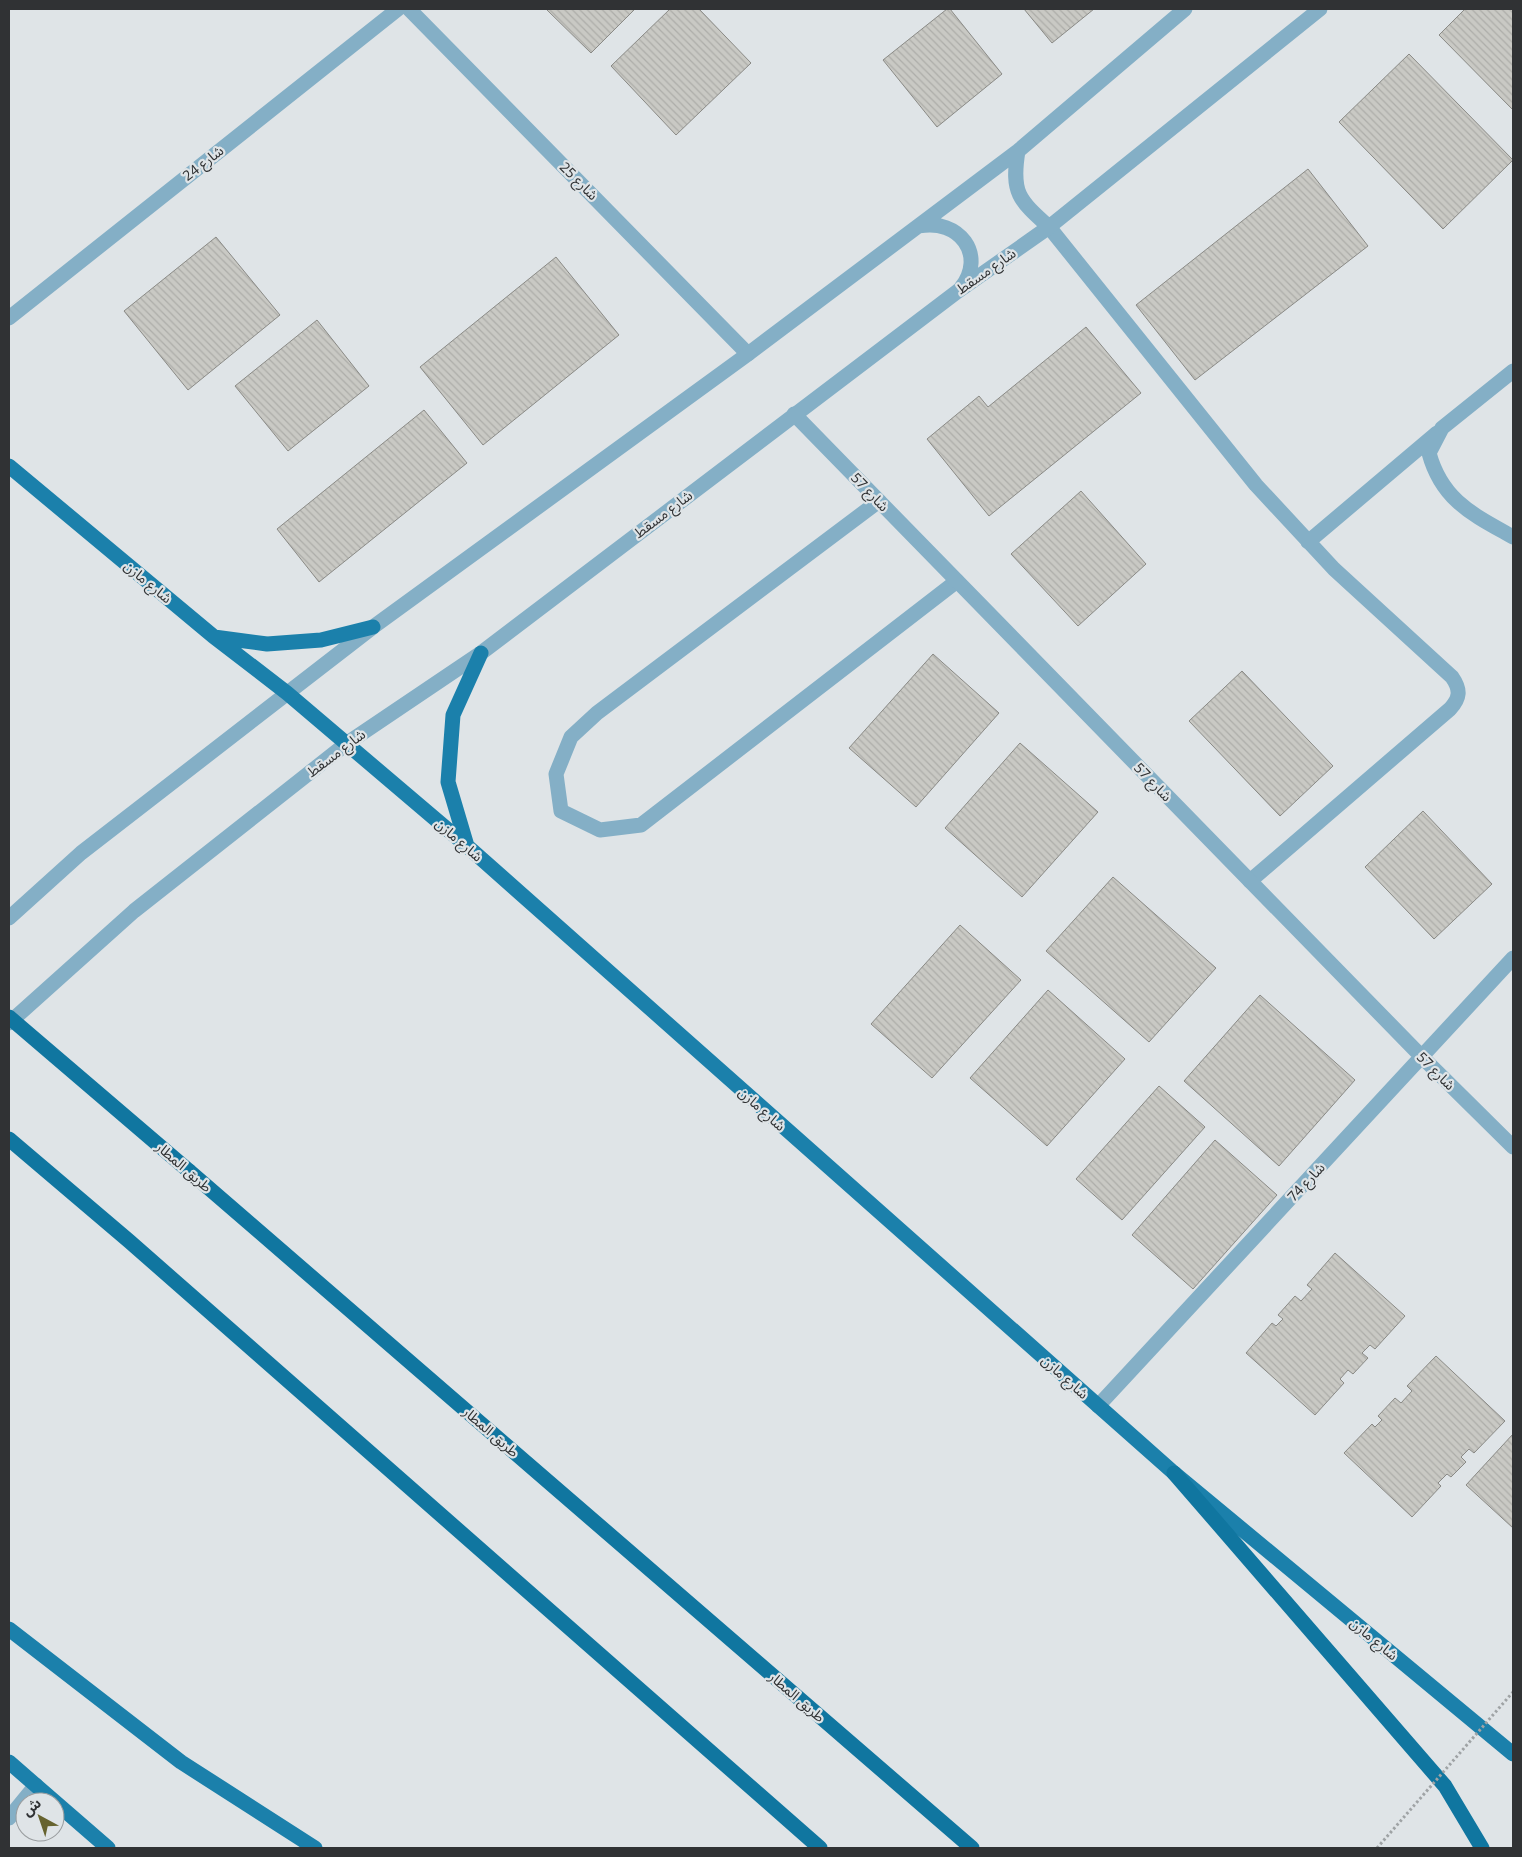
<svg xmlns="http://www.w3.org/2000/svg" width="1522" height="1857" viewBox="0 0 1522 1857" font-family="Georgia,'Noto Sans Arabic',serif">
	<defs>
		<pattern id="building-back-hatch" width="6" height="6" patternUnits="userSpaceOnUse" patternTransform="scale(1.25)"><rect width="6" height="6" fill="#c9c9c4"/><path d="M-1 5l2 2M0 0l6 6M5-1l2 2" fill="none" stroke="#adada9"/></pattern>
	</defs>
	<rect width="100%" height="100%" fill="#dfe4e7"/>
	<!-- building -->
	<path fill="url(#building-back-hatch)" stroke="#8a8a86" d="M546,9H635L591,53Z
		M670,9H699L751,63L676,135L611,66Z
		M947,9H950L1002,74L937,127L883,60Z
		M1024,9H1094L1052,43Z
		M1465,9H1513V110L1439,35Z
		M1409,54L1513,160L1443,229L1339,122Z
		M1308,169L1368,246L1195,380L1136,305Z
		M216,237L280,315L188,390L124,311Z
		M556,257L619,335L483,445L420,367Z
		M317,320L369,386L288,451L235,386Z
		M1086,327L1141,393L989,516L927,439L979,396L988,407Z
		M424,410L467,463L319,582L277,529Z
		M1081,491L1146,564L1078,626L1011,554Z
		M933,654L999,713L916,807L849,748Z
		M1242,671L1333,766L1280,816L1189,721Z
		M1020,743L1098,812L1022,897L945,828Z
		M1423,811L1492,884L1434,939L1365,867Z
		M1113,877L1216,968L1149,1042L1046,951Z
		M960,925L1021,980L932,1078L871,1024Z
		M1048,990L1125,1059L1047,1146L970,1078Z
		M1260,995L1355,1080L1279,1166L1184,1081Z
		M1159,1086L1205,1127L1122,1220L1076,1179Z
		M1215,1140L1277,1195L1193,1289L1132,1235Z
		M1335,1253L1405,1316L1375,1349L1370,1345L1362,1353L1368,1358L1353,1374L1348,1370L1340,1379L1344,1383L1315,1415L1246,1353L1272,1323L1276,1326L1283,1319L1278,1315L1295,1296L1301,1301L1312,1289L1307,1285Z
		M1436,1356L1505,1421L1474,1453L1469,1449L1461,1457L1466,1462L1451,1477L1447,1474L1438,1483L1441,1486L1412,1517L1344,1453L1372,1424L1375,1427L1382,1420L1378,1416L1395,1398L1401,1403L1412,1391L1407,1386Z
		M1513,1434V1528L1466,1485Z"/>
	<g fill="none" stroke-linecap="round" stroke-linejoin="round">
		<!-- service -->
		<path stroke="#84afc6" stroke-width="15" d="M1049,227L1256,485L1334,569L1452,677C1461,690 1460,698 1450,709L1250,881
			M1513,371L1442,428L1429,453C1442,501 1474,515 1513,537
			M879,501L597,713L571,737L556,774L561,811L600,830L641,825L957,581
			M1308,542L1437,433"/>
		<!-- minor -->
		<path stroke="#84afc6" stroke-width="15" d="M409,9L748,354
			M9,318L398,9
			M794,414L1422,1057L1513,1147
			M1098,1406L1513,958
			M9,1818L36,1785"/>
		<!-- tertiary -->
		<path stroke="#84afc6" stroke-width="15" d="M1018,151C1011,193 1019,200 1049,227
			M919,226C959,218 987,255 961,288
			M9,918L81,853L373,627L748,354L1018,151L1185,9
			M9,1023L134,911L346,744L481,653L958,291L1049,227L1320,9"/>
		<!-- primary -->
		<path stroke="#1b80ab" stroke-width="15" d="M9,466L213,636L287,693L467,846L1174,1473L1513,1754
			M214,637L267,644L321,640L373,627
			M467,846L448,782L453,715L481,653
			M9,1629L181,1762L315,1848
			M9,1762L55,1802
			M55,1802L108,1848"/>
		<!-- trunk -->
		<path stroke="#1076a0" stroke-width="15" d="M9,1139L129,1241L820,1848
			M189,1171L972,1848
			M1174,1473L1445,1786L1482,1848"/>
		<!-- path-bridge -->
		<path stroke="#9fa3a5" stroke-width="3" stroke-dasharray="2.5 2.5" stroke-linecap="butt" d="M1377,1848L1513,1692"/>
		<!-- trunk-bridge -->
		<path stroke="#1076a0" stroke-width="15" d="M9,1017L189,1171"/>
	</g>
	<g text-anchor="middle" stroke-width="4.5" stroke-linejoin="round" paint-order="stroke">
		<!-- street labels -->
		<g font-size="14" fill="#303234" stroke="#dfe4e7">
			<text transform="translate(203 163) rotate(-38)" y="5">شارع 24</text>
			<text transform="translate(579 181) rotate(45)" y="5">شارع 25</text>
			<text transform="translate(986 271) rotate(-35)" y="5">شارع مسقط</text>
			<text transform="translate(870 492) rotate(46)" y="5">شارع 57</text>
			<text transform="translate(663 514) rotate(-37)" y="5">شارع مسقط</text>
			<text transform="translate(148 582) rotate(40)" y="5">شارع مازن</text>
			<text transform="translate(336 753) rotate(-37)" y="5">شارع مسقط</text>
			<text transform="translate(1153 782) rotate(46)" y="5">شارع 57</text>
			<text transform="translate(459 840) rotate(41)" y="5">شارع مازن</text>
			<text transform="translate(1436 1071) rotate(45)" y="5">شارع 57</text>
			<text transform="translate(762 1109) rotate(42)" y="5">شارع مازن</text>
			<text transform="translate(184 1167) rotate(41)" y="5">طريق المطار</text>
			<text transform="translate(1306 1182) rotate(-47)" y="5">شارع 74</text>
			<text transform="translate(1065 1377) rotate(42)" y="5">شارع مازن</text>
			<text transform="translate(491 1432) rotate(41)" y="5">طريق المطار</text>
			<text transform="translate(1374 1639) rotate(40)" y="5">شارع مازن</text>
			<text transform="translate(797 1697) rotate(41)" y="5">طريق المطار</text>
		</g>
	</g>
	<!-- border -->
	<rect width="1522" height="1857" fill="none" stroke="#303234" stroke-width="20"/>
	<!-- north arrow -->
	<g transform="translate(40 1817) rotate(320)"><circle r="24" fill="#dfe4e7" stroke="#999d9f"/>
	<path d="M0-4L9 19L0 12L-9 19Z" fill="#66632f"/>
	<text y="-8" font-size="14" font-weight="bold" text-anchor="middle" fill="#303234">ش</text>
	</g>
</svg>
